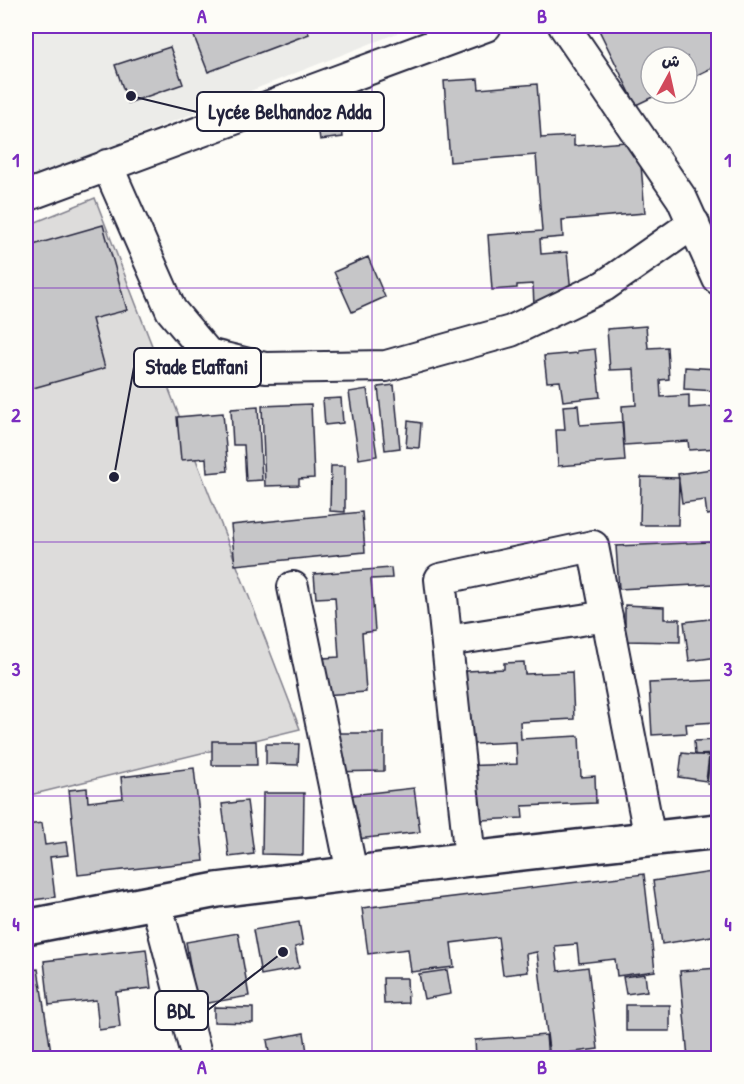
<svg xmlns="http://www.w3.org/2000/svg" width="744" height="1084" viewBox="0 0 744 1084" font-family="'Patrick Hand','Playpen Sans Arabic',sans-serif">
	<rect width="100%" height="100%" fill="#fdfcf7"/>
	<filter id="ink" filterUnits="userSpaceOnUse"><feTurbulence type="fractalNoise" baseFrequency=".0167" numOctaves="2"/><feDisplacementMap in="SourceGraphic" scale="12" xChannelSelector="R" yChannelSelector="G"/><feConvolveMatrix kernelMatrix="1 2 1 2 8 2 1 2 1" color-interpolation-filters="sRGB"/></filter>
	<g filter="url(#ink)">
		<!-- built -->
		<path fill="#ecece9" d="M26,26H415L30,178L26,167Z"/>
		<!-- green -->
		<path fill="#dddcdb" stroke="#807f8b" stroke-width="1.5" d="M95,198L300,729L26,796V226Z"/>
		<!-- building -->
		<path fill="#c6c6c8" stroke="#22223b" stroke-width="1.5" d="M190,26H305L309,34L208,72Z
			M597,26H718V65L687,80V57H651V93H661L636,105Z
			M170,47L183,84L128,103L115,65Z
			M478,79L479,89L537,84L541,138L574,136V146L639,141L645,213L562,220L563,237L540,239L541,254L567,252L572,302L534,306L533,284L517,285V288L492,290L488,235L542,231L536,155L450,162L444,81Z
			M340,115L343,137L320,140L317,118Z
			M103,225L127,310L92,319L105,368L26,390V247Z
			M368,257L385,297L352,312L334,272Z
			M646,326L648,348L667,347L669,379L660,380L661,397L689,395V408L718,406V448L689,450L688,441L624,445L622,406L636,405L634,369L610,370L607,329Z
			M595,349L600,397L563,401L560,381L547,382L544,356L577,353V351Z
			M685,367L717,369L716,391L684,389Z
			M394,385L400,448L385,450L378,387Z
			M367,389L377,456L359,459L349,392Z
			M341,398L343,423L325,425L323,399Z
			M311,404L314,478L299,479V485L265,486L262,406Z
			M578,405L580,425L622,422L625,461L558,466L556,430H565L563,406Z
			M258,407L262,480L246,481L244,445H233L231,409Z
			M223,413L228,471L207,473L206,458L181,460L177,417Z
			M408,421L421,423L419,448L406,447Z
			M331,466H345V512L330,511Z
			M718,468V513L707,515L705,500L682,503L678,474Z
			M641,477L679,478L678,525H640Z
			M362,512L365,552L235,565L231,525Z
			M712,542L714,584L619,589L616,546Z
			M391,568L392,578L371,579L375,631L362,633L366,692L309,696L307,659L339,657L335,597L316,598L314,574Z
			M625,605L664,607V619H680V642L625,641Z
			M718,618V657L689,661L684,622Z
			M524,662L525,674L572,672L574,719L520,722L521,739L579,736L581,777L595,776L596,803L522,806L523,818L461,821L458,766L517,764L516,742L453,745L449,672L504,669V663Z
			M718,680V754L695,755L694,741L717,740L716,722L686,724L687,733L652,735L649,683Z
			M326,733H384V771L326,772Z
			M212,741H256L257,765H212Z
			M266,744H299L298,765L266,764Z
			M682,753L709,756L706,781L679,777Z
			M710,758L718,759V785L707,784Z
			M194,768L204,861L78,875L69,790L87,788L88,802L123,798L121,777Z
			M414,788L420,832L357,839L352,795Z
			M263,793H304L303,855L262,854Z
			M247,801L254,854L229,857L222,804Z
			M42,823L45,845L66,842L68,855L50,857L55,897L26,901V825Z
			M718,871V935L662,944L653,881Z
			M644,874L655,971L617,976L615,959L579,963L577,944L555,946L558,971L588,967L598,1049L567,1053L568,1058H550L537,952L526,954L528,972L503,975L498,937L451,943L454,967L411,972L408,949L368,954L362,908Z
			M299,922L303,945L295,947L299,968L261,975L253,930Z
			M238,933L249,996L197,1005L186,942Z
			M146,949L151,988L116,992L120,1027L99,1030L96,1000L49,1005L44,961Z
			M718,968V1058H688L680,971Z
			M38,969L52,1058H26V971Z
			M447,970L451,994L424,999L419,974Z
			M645,974L647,991L626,994L623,977Z
			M383,978H407L408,1003L384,1004Z
			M626,1005H670V1031H626Z
			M214,1007L253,1008V1023L214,1022Z
			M304,1033L308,1058H270L267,1040Z
			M546,1035L548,1058H476L475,1040Z"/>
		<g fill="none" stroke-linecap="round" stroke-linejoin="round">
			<!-- minor casing -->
			<g stroke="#22223b" stroke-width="34">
				<path id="minor" d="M564,26L682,199L718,279
					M107,165L171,310L208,354L265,368L386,366L511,331L604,286L694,223
					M26,196L486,26
					M293,587L352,873
					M447,641L607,616
					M470,859L440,579L593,546L650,839
					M156,902L197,1058"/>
			</g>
			<!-- major casing -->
			<g stroke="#22223b" stroke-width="38">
				<path id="major" d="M26,927L217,890L470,859L718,831"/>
			</g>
			<!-- minor -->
			<use href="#minor" stroke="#fdfcf7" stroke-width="30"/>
			<!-- major -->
			<use href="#major" stroke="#fdfcf7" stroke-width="33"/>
		</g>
	</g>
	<!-- grid -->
	<path fill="none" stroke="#7b2cbf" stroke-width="1.5" stroke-opacity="0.55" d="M372,26V1058M26,288H718M26,542H718M26,796H718"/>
	<!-- callouts -->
	<path fill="none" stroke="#22223b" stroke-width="2" d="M131 96L197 112M114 477L134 367M283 952L208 1010"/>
	<g fill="#22223b" stroke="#fdfcf7" stroke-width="2">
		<circle cx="131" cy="96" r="6"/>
		<circle cx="114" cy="477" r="6"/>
		<circle cx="283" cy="952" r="6"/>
	</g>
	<g fill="#fdfcf7" stroke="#22223b" stroke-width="2">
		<rect x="197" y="92" width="187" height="39" rx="6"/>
		<rect x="134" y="348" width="127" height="39" rx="6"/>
		<rect x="155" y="991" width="53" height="39" rx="6"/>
	</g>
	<g font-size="21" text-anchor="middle" font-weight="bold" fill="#22223b">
		<text x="290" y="119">Lycée Belhandoz Adda</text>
		<text x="197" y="374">Stade Elaffani</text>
		<text x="181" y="1018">BDL</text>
	</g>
	<!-- margin -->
	<rect width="744" height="1084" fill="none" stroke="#fdfcf7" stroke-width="66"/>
	<!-- north arrow -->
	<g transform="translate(669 75) rotate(8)"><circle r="28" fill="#fdfcf7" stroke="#a5a5ac" stroke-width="1.5"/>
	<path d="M0-4.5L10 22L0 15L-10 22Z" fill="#d1495b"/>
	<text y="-9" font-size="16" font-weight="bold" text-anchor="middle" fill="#22223b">ش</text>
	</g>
	<rect x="33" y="33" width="678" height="1018" fill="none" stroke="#7b2cbf" stroke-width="2"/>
	<g font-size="20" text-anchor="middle" font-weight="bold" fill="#7b2cbf">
		<text x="202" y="23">A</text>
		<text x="542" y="23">B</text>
		<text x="16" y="167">1</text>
		<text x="728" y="167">1</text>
		<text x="16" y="422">2</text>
		<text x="728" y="422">2</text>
		<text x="16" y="676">3</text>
		<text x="728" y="676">3</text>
		<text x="16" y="931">4</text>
		<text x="728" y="931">4</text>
		<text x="202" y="1074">A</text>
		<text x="542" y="1074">B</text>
	</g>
</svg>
